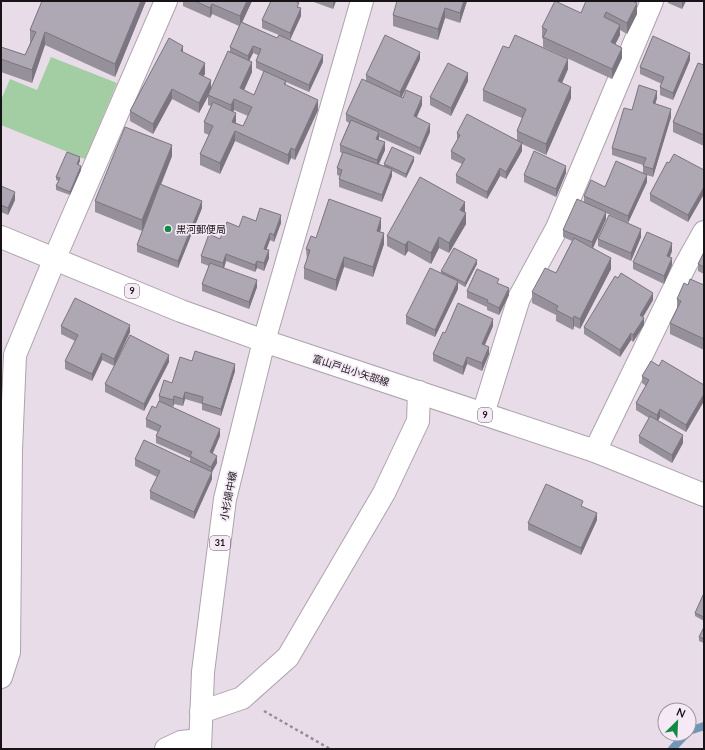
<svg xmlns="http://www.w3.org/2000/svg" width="705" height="750" viewBox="0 0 705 750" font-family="Lato,'Noto Sans JP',sans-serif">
	<rect width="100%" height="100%" fill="#e8dce9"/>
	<!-- green -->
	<path fill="#a3cea3" d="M51,57L117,83L85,159L1,125V100L10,79L37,90Z"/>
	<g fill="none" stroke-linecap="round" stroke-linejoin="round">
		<!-- stream -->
		<path stroke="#6e97b9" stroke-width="8" d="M689,731L704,726
			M672,749L686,734"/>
		<!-- minor casing -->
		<g stroke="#ada2ae" stroke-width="24">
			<path id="minor" d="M264,341L362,1
				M483,414L519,298L557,228L652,1
				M595,451L685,266L704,232
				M1,677L9,652L11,450L15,355L60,246L166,1
				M201,712L242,698L288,657L384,493L418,421L419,392
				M166,749L181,742L200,740"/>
		</g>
		<!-- major casing -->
		<g stroke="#ada2ae" stroke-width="24">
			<path id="major" d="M1,237L181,311L264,341L595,451L704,495
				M200,749L203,672L225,499L264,341"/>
		</g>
		<!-- path -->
		<path stroke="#958c96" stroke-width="2.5" stroke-dasharray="3 3" stroke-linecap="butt" d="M264,711L330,749"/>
		<!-- minor -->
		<use href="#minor" stroke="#fff" stroke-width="22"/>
		<!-- major -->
		<use href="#major" stroke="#fff" stroke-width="22"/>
	</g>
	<!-- wall -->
	<path fill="#96909b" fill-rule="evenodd" d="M42,1H146L115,77L45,45L32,83L1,72V47L25,55L30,43V30Z
		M183,1H252L242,22L277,38L279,35L262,28V20L299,7L301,16L290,40L323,62L309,92L286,82V85L318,110L295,160L291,158L288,165L235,141L220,174L200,165V154L209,135L204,133V122L211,106L208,105V96L199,113L172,99L153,134L130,121V111L183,52L205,74L203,76L211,89L230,52V47L239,26L212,14L210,18L183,6ZM253,53L258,55L256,61V68L264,72L254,95L244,90L252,72L249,61ZM234,110L248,116L243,126L236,123L233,111Z
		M311,1H336L333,9Z
		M467,1L460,23L445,18L438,40L393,26V15Z
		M586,1L637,14L627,34L620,30V35L615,44L622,58L612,79L543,47V39L542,38V27L581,13Z
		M668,1H686L682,9L668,3Z
		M509,48L568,69L562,83L571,98L546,155L522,144V151L506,179L500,176L487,199L456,183V175L462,164L451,159V151L457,140V133L517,141V131L522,118L483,101V90Z
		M420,59L402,97L422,105L416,117L430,132L420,155L379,137V140L385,150L379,164L384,166V164L414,161L406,178L392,171V176L382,202L339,187V179L340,176L337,175V168L342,153L340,152V145L349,123L346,121V114L366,81V75Z
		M690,60L673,100L660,95V87L662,84L640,74V67Z
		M704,65V146L673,132V122Z
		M468,81L451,116L430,105V97Z
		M657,98L655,104L671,117L653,177L647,175V182L628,223L606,213V219L593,248L611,269L580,329L574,326L573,330L556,321V315L532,303V292L556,273L572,241L563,237V230L584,202V196L605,187L643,173V165L612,155V148L632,110Z
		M172,156L161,185L202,208L178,268L137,252V245L142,231L95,212V201Z
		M80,161L78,165L81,170L70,195L56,190V186L59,181L56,180V177Z
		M669,163L704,170V194L688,222L650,201V194Z
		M566,173L556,197L524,182V175Z
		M1,186L15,200L8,215L1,212Z
		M465,213L466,224L449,253L439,248L431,264L408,251L405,256L387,246V236Z
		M256,221L281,223L274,242L270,240L266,250L269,258L264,271L257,268L255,272L226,261L224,268L257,287L249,309L202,291V284L209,266L201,263V256L220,239L239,227Z
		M381,228L380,232L384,244L373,277L344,267L336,291L304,279V268L307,260L306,249L316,238Z
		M641,237L631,261L598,246V239Z
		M672,251L670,257L672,265L664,284L633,269V262Z
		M704,252V274L698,271V264Z
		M477,264L465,287L458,283V289L435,337L406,324V316L441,273V271Z
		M499,284L509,295L499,315L487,310V307L467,298V291Z
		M688,285H704V350L670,334V323L677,309V299Z
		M653,300L643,317L644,325L633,342L631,340L620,357L584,334V327Z
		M61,326L130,332L114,366L102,360L92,381L65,369V361L75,341L61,334Z
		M493,326L485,345L489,354L482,371L467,364L463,375L433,361V354L445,333Z
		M192,361L235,371L221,416L202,410V404L185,399L183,406L174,404L173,407L170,406L220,436L212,454L217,463L212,472V479L194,519L150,499V491L157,477L135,466V459L190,461V458L156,443V436L158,432L146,427V419L156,408L159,401V396Z
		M169,362L144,411L105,392V384Z
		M659,366L704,385V401L686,432L660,417L658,421L683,443L672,463L639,443V436L649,418L636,410V403L646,386L642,383V376Z
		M583,507L597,520L581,555L528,530V523Z
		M704,593V621L695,616V613Z
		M704,627V643L699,641V637Z"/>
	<!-- shaded-wall -->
	<path fill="#7a757e" d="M141,1H146L115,77V64Z
		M247,1H252L240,27V16Z
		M333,1H336L333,9Z
		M464,1H467L460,23V13Z
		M683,1H686L682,9V2Z
		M637,3V14L627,34V23Z
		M212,4V14L210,18V8Z
		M301,8V16L290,40V33Z
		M445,8V18L438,40V29Z
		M620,25V35L611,53V42Z
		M45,32V45L32,83V70Z
		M183,46V56L181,51Z
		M253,46V53L248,63V56Z
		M622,48V58L612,79V69Z
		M420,52V59L400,100V92Z
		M690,53V60L673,100V93Z
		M323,55V62L309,92V85Z
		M568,59V69L558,92V81Z
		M252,62V72L240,99V88Z
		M205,63V74L199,84V74Z
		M468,73V81L451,116V108Z
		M211,80V91L199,113V103Z
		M571,87V98L546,155V144Z
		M172,89V99L153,134V124Z
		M657,91V98L653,111V103Z
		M422,97V105L414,124V116Z
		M234,99V110L231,115V105Z
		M318,100V110L295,160V150Z
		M671,109V117L653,177V169Z
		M236,113V123L232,122Z
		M430,124V132L420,155V148Z
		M235,131V141L220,174V163Z
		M379,132V139L376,146V139Z
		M385,142V150L377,168V160Z
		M522,143V151L506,179V172Z
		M172,145V156L142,231V220Z
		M291,148V158L288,165V155Z
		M80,157V161L77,168V164Z
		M414,157V161L406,178V174Z
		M81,166V170L70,195V192Z
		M566,166V173L556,197V189Z
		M500,168V176L487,199V192Z
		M392,169V176L382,202V195Z
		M647,175V182L628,223V216Z
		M704,187V194L688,222V215Z
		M15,192V200L8,215V208Z
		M202,201V208L178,268V261Z
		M465,202V213L460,210Z
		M606,212V219L592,250V242Z
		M466,213V224L449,253V243Z
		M281,215V223L274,242V235Z
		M381,218V228L377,241V231Z
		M641,229V237L631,261V253Z
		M270,233V240L264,256V249Z
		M384,233V244L373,277V267Z
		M439,237V248L431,264V253Z
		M408,241V251L405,256V245Z
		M672,243V251L667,263V256Z
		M269,250V258L264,271V263Z
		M226,254V261L223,271V263Z
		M344,257V267L336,291V280Z
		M611,258V269L580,329V319Z
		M672,258V265L664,284V276Z
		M477,260V264L465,287V283Z
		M257,261V268L255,272V265Z
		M257,280V287L249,309V302Z
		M458,281V289L435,337V330Z
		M509,288V295L499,315V308Z
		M653,293V300L640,322V315Z
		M574,316V326L573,330V319Z
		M644,318V325L633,342V335Z
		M493,319V326L482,351V344Z
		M130,325V332L114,366V359Z
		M631,333V340L620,357V350Z
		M489,347V354L482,371V363Z
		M102,353V360L92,381V374Z
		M169,355V362L144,411V404Z
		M467,357V364L463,375V367Z
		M235,364V371L221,416V409Z
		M185,392V399L183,406V399Z
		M704,394V401L686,432V425Z
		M174,396V404L173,407V400Z
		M660,409V417L657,422V415Z
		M220,429V436L210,460V452Z
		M683,435V443L672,463V455Z
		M217,456V463L212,472V479L194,519V512L211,473V467Z
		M597,513V520L581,555V548Z"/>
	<!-- building -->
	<path fill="#aea7b4" stroke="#7a757e" d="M42,1H141L115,64L45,32L32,70L1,59V47L25,55L36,32L30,30Z
		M195,1H247L240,16L212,4L210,8Z
		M271,1H295L299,3L297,7L301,8L290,33L262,20Z
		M397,1H464L460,13L445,8L438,29L393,15Z
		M555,1L581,13L586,1H632L637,3L627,23L606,12L604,17L620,25L611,42L622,48L612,69L543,37L547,30L542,27Z
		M241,22L277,38L279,35L323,55L309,85L256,61L261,49L253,46L248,56L230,47Z
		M385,35L420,52L400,92L366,75Z
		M515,35L568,59L558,81L571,87L546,144L517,131L526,109L483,90L503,46L509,48Z
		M653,36L690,53L673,93L660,87L664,77L640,67Z
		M169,38L183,46L181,51L205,63L199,74L211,80L199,103L172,89L153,124L130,111Z
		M228,51L252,62L240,88L254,95L264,71L286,81L284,84L318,100L295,150L291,148L288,155L235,131L220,163L200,154L213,126L204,122L213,102L236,113L232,122L243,126L252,107L234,99L231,105L208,95Z
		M448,63L468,73L451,108L430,97Z
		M698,63L704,65V135L673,122Z
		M362,79L403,98L406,90L422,97L414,116L430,124L420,148L346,114Z
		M639,85L657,91L653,103L671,109L653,169L643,166L646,158L612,148L624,108L632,110Z
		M467,114L522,143L506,172L500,168L487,192L456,175L465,159L451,151L460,135L457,133Z
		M351,120L379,132L376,139L385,142L377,160L340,145Z
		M125,127L172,145L142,220L95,201Z
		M392,147L414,157L406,174L384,164Z
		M534,151L566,166L556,189L524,175Z
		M67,152L80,157L77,164L81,166L70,192L56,186L60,178L56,177Z
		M343,152L392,169L382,195L339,179L342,170L337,168Z
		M674,154L704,170V187L688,215L650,194L667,162L669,163Z
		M616,161L647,175L628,216L584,196L591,180L605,187Z
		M420,177L465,202L460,210L466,213L449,243L439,237L431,253L408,241L405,245L387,236Z
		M160,184L202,201L178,261L137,245Z
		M1,186L15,192L8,208L1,205Z
		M329,199L381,218L377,231L384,233L373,267L344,257L336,280L304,268L310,250L306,249L311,236L316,238Z
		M577,199L606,212L592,242L563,230Z
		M260,208L281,215L274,235L270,233L264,249L269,250L264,263L257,261L255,265L226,254L223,263L201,256L209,234L220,239L227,222L239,227L243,216L256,221Z
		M609,215L641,229L631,253L598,239Z
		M647,232L672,243L667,256L672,258L664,276L633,262Z
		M574,238L611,258L580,319L574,316L573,319L556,310L558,306L532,292L545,268L556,273Z
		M454,248L477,260L465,283L441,271Z
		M704,252V267L698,264Z
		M210,263L257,280L249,302L202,284Z
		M430,268L458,281L435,330L406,316Z
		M477,269L499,279L497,283L509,288L499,308L487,302L488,300L467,291Z
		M621,273L653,293L640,315L644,318L633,335L631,333L620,350L584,327L615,276L618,278Z
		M690,279L704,285V339L670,323L681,301L677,299L684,283L688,285Z
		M75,298L130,325L114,359L102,353L92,374L65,361L78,335L61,326Z
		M458,303L493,319L482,344L489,347L482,363L467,357L463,367L433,354L443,332L445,333Z
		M130,335L169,355L144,404L105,384Z
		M195,351L235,364L221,409L202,403L203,397L185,392L183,399L174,396L173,400L159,396L164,380L172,383L180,357L192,361Z
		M662,360L704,385V394L686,425L660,409L657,415L636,403L649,380L642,376L651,361L659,366Z
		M159,401L220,429L210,452L217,456L211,467L190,456L192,452L156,436L161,426L146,419L152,406L156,408Z
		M650,416L683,435L672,455L639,436Z
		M144,440L212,472L194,512L150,491L160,471L135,459Z
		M546,484L583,501L581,506L597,513L581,548L528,523Z
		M704,593V617L695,613Z
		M704,627V639L699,637Z"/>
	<!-- markers -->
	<circle fill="#118a44" stroke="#f5e9f6" stroke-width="1.5" cx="168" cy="229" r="4"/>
	<g text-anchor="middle" stroke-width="3.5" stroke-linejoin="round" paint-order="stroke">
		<!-- shield labels -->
		<g fill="#f5e9f6" stroke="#5a535a" stroke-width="1">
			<rect x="125" y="284" width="14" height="14" rx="3"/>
			<rect x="478" y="408" width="14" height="14" rx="3"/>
			<rect x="210" y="536" width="20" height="14" rx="3"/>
		</g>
		<g font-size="9" font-weight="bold" fill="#171317">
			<text x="132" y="294">9</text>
			<text x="485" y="418">9</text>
			<text x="220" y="546">31</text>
		</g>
		<!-- poi labels -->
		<g font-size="10" fill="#171317" stroke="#f5e9f6" text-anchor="start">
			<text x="176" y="233">黒河郵便局</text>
		</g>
		<!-- street labels -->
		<g font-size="10" fill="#171317" stroke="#f5e9f6">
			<text transform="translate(351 370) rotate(18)" y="4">富山戸出小矢部線</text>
			<text transform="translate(228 496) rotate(-79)" y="4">小杉婦中線</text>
		</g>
	</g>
	<!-- border -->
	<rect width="705" height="750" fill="none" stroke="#171317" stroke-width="4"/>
	<!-- north arrow -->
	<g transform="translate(677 722) rotate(24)"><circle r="19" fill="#f5e9f6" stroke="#9c939d"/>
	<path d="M0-3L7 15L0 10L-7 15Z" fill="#118a44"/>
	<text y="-6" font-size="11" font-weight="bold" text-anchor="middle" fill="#171317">N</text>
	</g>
</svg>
